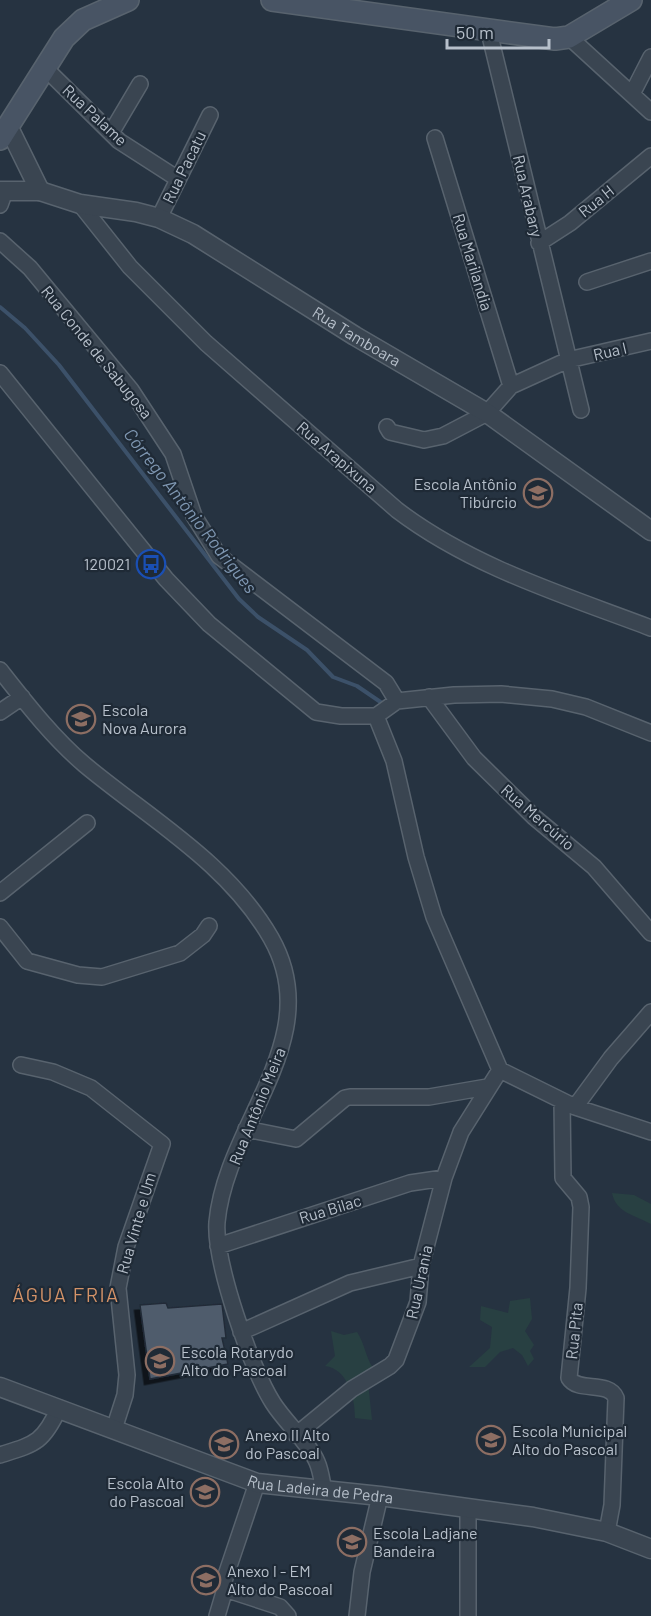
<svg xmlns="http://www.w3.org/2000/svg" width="651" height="1616" viewBox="0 0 651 1616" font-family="Barlow,sans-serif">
	<defs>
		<filter id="shadow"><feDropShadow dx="-5.5" dy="5.5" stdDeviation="0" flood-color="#0009"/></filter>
	</defs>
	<rect width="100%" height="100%" fill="#263341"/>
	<!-- green -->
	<path fill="#284042" d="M612,1193L634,1195L651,1204V1224C635,1215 616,1213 612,1193Z
		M530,1298L532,1319L525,1331L534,1345L530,1351L534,1359L528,1366L522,1355L513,1348L500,1352L485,1367H469L490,1348L492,1327L480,1320L481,1306L508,1313L510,1301Z
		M331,1331L344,1335L357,1332C365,1344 365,1356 373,1368L367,1373L372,1420L355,1418C355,1398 348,1369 325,1366L335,1356Z"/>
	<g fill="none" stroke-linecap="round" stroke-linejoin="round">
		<!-- stream -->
		<path stroke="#3c5169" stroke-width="4" d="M0,307L25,328L59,365L239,599L258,617L307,650L333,677L357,686L382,703"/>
	</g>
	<!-- building -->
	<path fill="#4f5c6c" stroke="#212c38" stroke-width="1.5" filter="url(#shadow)" d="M166,1303L168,1308L222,1304L226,1338H222L228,1364L150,1379L140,1305Z"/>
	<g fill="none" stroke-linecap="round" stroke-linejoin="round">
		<!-- minor casing -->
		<g stroke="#58636e" stroke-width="18">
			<path id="minor" d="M489,32L581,410
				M569,37L651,112
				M45,68L119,141L178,179
				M632,94L651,57
				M111,133L140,84
				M435,138L511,386
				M80,204L130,267L206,343L397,510C472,567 564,595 651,628
				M0,205L5,191
				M159,218L210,115
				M0,241L30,268L131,390L173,454L194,516L219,556L386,683L397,701
				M539,243L570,223L651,156
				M587,282L651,261
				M0,373L166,579L209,624L316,712L341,716H376L397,701L454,695L501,694L552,699L586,707L651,733
				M387,427L390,432L424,440L443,436L487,413L511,386L568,360L651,341
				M0,670C26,703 53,738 85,765C150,819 228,863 271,938C328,1038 226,1123 217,1222C214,1261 251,1369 273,1403C285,1422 309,1443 317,1462C321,1471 322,1482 324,1491
				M429,697L474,758L534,817L594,867L651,933
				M0,712L22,697
				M376,716L394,761L416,857L434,917L500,1070L575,1107L651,1132
				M0,893L87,823
				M0,927L27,961L78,975L102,977L180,953L203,935L209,926
				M21,1065L53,1072L91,1088L162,1144L126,1247L118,1288L127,1375L125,1395L114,1429
				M562,1101L563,1178L579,1197L581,1207L578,1288L569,1378C578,1393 609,1380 616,1398L612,1505L607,1532
				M575,1107L611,1058L651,1012
				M246,1129L296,1139L345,1098L350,1097H429L487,1087
				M218,1246L410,1183L444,1178
				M241,1332L350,1283L421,1266
				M296,1435L352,1389L390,1366L396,1360L418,1302L421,1266L444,1178L461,1132L500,1070
				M0,1455C35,1444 43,1443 59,1408
				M225,1589L280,1607L288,1616
				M217,1616L225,1589L224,1581L257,1483
				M357,1616L362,1572L380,1496
				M468,1616V1510"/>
		</g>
		<!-- tertiary casing -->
		<g stroke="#58636e" stroke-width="21">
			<g id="tertiary">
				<path d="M9,128L40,191"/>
				<path id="s1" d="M0,191H40L80,204L136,212L159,218L193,234L355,336L487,413L651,531"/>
				<path id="s2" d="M0,1387L257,1483L380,1496L533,1517L607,1532L651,1549"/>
			</g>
		</g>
		<!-- secondary casing -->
		<g stroke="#58636e" stroke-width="24">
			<path id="secondary" d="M272,0L555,39L569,37L631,0
				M0,139L64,38L83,20L128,0"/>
		</g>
		<!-- minor -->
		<use href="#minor" stroke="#3a4551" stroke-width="15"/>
		<!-- tertiary -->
		<use href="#tertiary" stroke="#3a4551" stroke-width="18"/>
		<!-- secondary -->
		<use href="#secondary" stroke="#485464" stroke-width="21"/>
	</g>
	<!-- icons -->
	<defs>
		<g id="school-ring" transform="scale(1.5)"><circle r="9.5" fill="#1f2a36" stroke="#8d6e63" stroke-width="1.5"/><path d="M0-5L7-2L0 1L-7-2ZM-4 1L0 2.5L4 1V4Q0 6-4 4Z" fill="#8d6e63"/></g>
		<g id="bus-ring" transform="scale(1.5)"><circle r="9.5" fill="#1f2a36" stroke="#1a4fb4" stroke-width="1.5"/><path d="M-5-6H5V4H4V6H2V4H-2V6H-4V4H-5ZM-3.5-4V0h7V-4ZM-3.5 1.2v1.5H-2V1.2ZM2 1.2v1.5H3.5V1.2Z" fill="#1a4fb4"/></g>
	</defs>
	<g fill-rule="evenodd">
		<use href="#school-ring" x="538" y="493"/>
		<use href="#bus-ring" x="151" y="564"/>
		<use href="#school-ring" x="81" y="719"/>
		<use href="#school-ring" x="160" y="1361"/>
		<use href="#school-ring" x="491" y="1440"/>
		<use href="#school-ring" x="224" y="1444"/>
		<use href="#school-ring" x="205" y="1492"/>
		<use href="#school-ring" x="352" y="1542"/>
		<use href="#school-ring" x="206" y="1580"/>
	</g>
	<g text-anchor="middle" stroke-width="4.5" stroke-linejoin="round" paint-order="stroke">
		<!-- street labels -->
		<g font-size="16" fill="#b7c0cb" stroke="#1f2a36">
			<text transform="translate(95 115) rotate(43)" y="6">Rua Palame</text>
			<text transform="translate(184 167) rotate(-64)" y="6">Rua Pacatu</text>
			<text transform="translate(528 196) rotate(77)" y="6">Rua Arabary</text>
			<text transform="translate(596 201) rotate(-39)" y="6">Rua H</text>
			<text transform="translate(473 262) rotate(73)" y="6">Rua Marilandia</text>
			<text dy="6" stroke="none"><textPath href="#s1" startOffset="393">Rua Tamboara</textPath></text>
			<text transform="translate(610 351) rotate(-13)" y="6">Rua I</text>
			<text transform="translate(97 352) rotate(51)" y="6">Rua Conde de Sabugosa</text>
			<text transform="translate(337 457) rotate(41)" y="6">Rua Arapixuna</text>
			<text transform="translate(538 817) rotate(41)" y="6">Rua Mercúrio</text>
			<text transform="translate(257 1106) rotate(-68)" y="6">Rua Antônio Meira</text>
			<text transform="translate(330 1209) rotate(-17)" y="6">Rua Bilac</text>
			<text transform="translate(136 1223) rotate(-74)" y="6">Rua Vinte e Um</text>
			<text transform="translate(419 1282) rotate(-78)" y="6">Rua Urania</text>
			<text transform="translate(574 1331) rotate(-84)" y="6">Rua Pita</text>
			<text dy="6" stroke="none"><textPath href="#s2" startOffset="338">Rua Ladeira de Pedra</textPath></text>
		</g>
		<!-- poi labels -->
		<g font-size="16" fill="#b7c0cb" stroke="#1f2a36" text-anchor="start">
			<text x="517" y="490" text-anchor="end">Escola Antônio<tspan x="517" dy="18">Tibúrcio</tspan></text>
			<text x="130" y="570" text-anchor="end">120021</text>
			<text x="102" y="716">Escola<tspan x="102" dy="18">Nova Aurora</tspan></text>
			<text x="181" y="1358">Escola Rotarydo<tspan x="181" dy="18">Alto do Pascoal</tspan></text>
			<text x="512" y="1437">Escola Municipal<tspan x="512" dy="18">Alto do Pascoal</tspan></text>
			<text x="245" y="1441">Anexo II Alto<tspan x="245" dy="18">do Pascoal</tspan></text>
			<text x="184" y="1489" text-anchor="end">Escola Alto<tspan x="184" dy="18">do Pascoal</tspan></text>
			<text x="373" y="1539">Escola Ladjane<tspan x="373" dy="18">Bandeira</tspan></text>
			<text x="227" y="1577">Anexo I - EM<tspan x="227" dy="18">Alto do Pascoal</tspan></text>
		</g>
		<!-- water labels -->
		<g font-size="18" font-style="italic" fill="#7f97b2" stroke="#1f2a36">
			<text transform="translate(190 511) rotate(52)" y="6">Córrego Antônio Rodrigues</text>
		</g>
		<!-- quarter labels -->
		<g font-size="20" letter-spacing="1.5" fill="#d59368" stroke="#1f2a36">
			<text x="66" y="1302">ÁGUA FRIA</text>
		</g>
	</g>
	<!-- scale -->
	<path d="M447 39v9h102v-9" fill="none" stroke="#b7c0cb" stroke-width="3"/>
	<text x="456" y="39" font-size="18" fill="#b7c0cb" stroke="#1f2a36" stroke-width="4.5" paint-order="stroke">50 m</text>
</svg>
